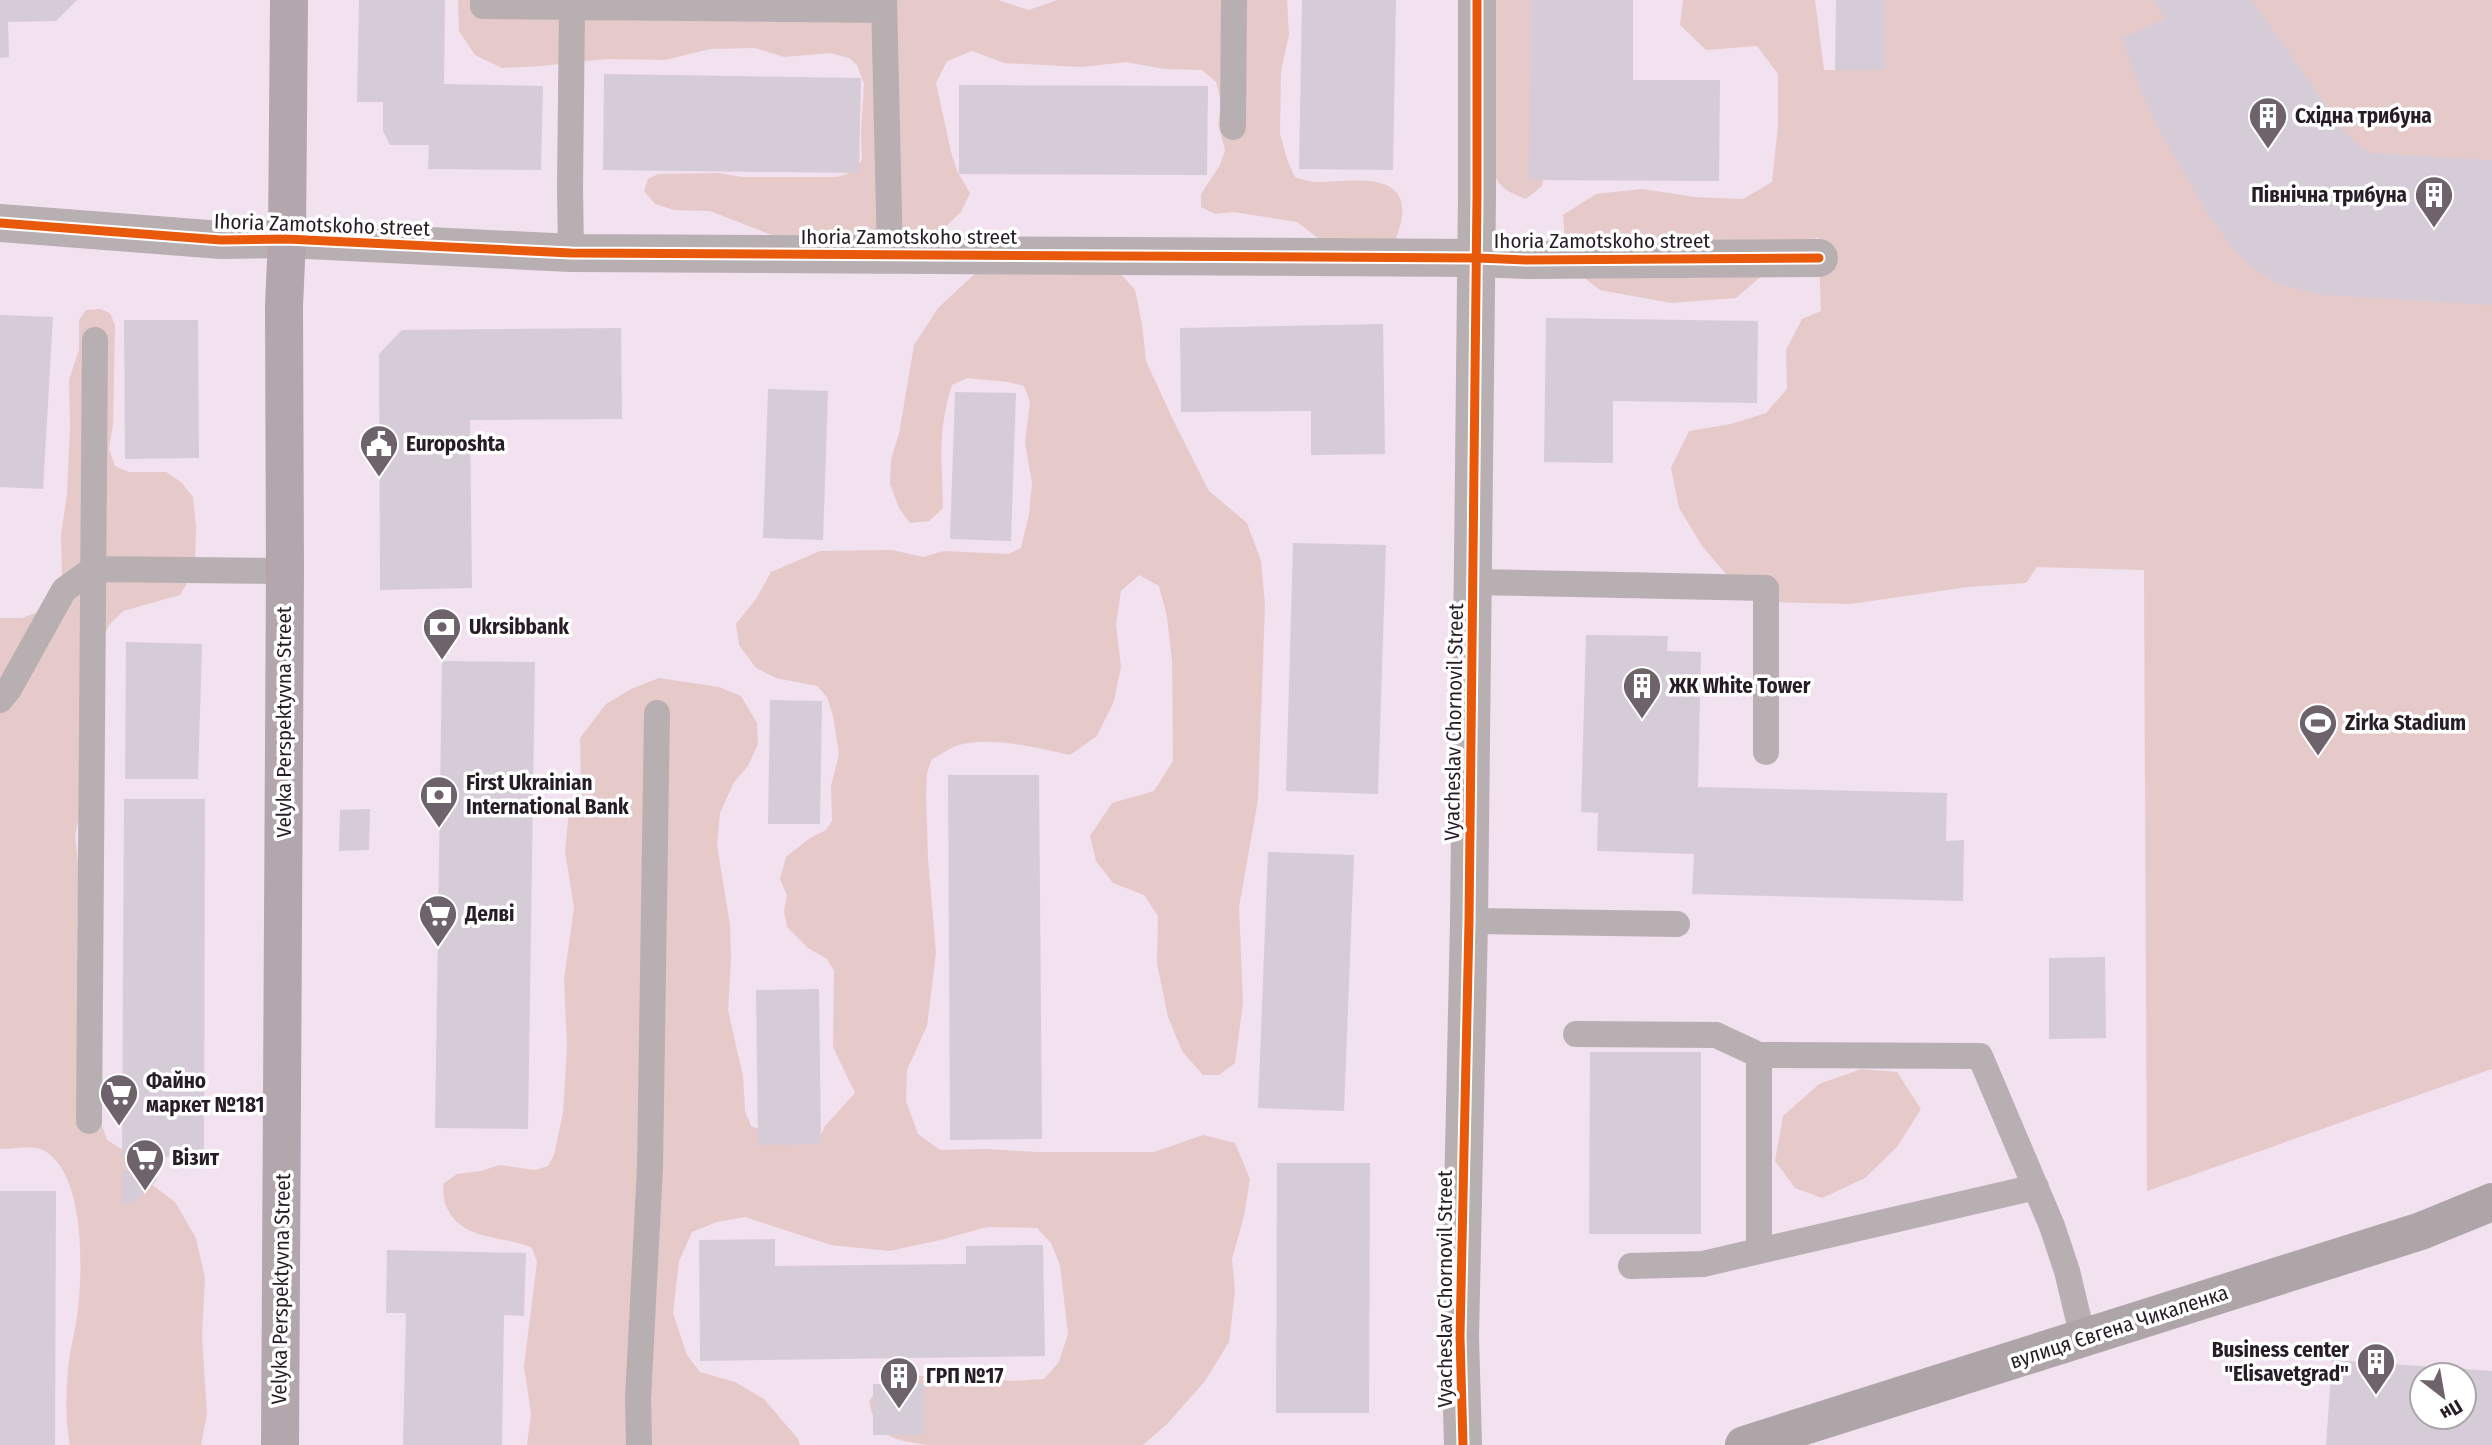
<svg xmlns="http://www.w3.org/2000/svg" width="2492" height="1445" viewBox="0 0 2492 1445" font-family="'Fira Sans Condensed',sans-serif">
	<rect width="100%" height="100%" fill="#f2e1ee"/>
	<!-- green -->
	<path fill="#e6caca" d="M458,0H884L890,3L898,0H998L1029,10L1057,0H1287L1289,35L1281,71L1280,134L1288,162L1295,177C1302,179 1309,182 1316,182C1344,183 1408,168 1402,217C1401,225 1397,234 1395,243L1319,239L1297,222L1234,212L1215,214L1201,207V194L1220,165L1225,150L1218,124L1221,102L1216,82L1202,70L1164,69L1126,62L1082,67L1004,63L972,51L947,61L936,83L951,152L957,171L970,193L961,212L935,237L774,236L710,211L674,210L655,204L644,191L648,179L658,174L719,173L742,177H837L853,172L862,160L861,134L864,84L857,65L849,58L830,53L784,57L755,48L710,49L665,60L606,59L541,66L502,68L475,55L459,31Z
		M1496,0H1548L1544,176L1542,186L1526,199C1501,190 1497,184 1488,159Z
		M1683,0H1815L1824,70H1884L1885,0H2492V1069L2147,1191L2144,570L2037,567L2026,583L1968,587L1850,604L1765,602L1727,575L1702,546L1679,508L1671,468L1689,431L1731,424L1766,413L1787,389L1786,350L1802,319L1821,311L1818,237L1780,260L1736,298L1671,303L1600,290L1567,264L1563,215L1596,194L1642,189L1695,197L1743,199L1772,182L1778,126V74L1757,46L1706,50L1680,25Z
		M1109,260L1135,290L1142,324L1146,361L1175,424L1209,491L1247,523L1261,561L1265,605L1258,800L1239,907L1243,1003L1235,1063L1219,1075H1203L1182,1051L1168,1017L1157,964L1158,916L1144,895L1113,883L1096,861L1090,836L1112,803L1154,791L1173,761L1172,661L1167,617L1159,586L1139,575L1121,591L1116,625L1121,667L1114,701L1097,736L1070,755C1040,748 986,735 956,746C948,749 940,755 932,759L927,773L926,796L928,858L936,953L927,1026L907,1070L906,1101L918,1134L940,1150L988,1149L1036,1152H1154L1203,1135L1235,1143L1250,1179L1244,1216L1232,1259L1235,1291L1229,1342L1205,1381L1167,1424L1143,1445H928C894,1440 876,1438 869,1401L885,1380L920,1376H972L1012,1381L1044,1379L1059,1362L1068,1334L1060,1265L1051,1243L1037,1228L987,1227L940,1240L889,1251L831,1245L745,1217L717,1222L692,1232L679,1261L673,1313L687,1355L700,1372L735,1382L764,1399L798,1439L800,1445H527L531,1414L524,1366L537,1262L532,1248C503,1234 462,1243 446,1206C443,1200 444,1190 443,1184L457,1174L481,1171L500,1165L535,1170L548,1166L554,1155L563,1113L567,1047L564,979L574,908L565,851L569,810L581,787L580,738L606,704L631,689L659,678L719,687L741,696L757,723L758,744L748,766L734,782L720,813L717,845L730,925L731,960L728,1010L743,1076L745,1111L751,1126L769,1133L818,1141L825,1126L855,1093L833,1047L834,971L827,959L808,948L787,927L784,911L787,895L780,879L786,857L810,838L826,830L832,821L831,786L839,754L833,716L827,697L817,686L776,678L756,668L739,645L736,624L756,599L771,572L820,551L892,550L923,557L944,551L1008,554L1021,548L1029,514L1032,483L1025,443L1030,402L1024,386L1008,382L967,378L952,385C937,432 942,460 943,508L929,521L910,523L899,508L890,484L891,459L899,434L914,345L938,308L982,267Z
		M100,309L110,313L115,325L113,425L109,449L115,466L129,472H166L181,482L193,497L196,527L195,570L180,595L123,611L110,624L93,654L90,763L75,836L80,880L77,924L97,1065L96,1108L107,1140L133,1156L150,1183L175,1202L196,1238L205,1278L202,1335L207,1414L201,1445H70C65,1421 66,1394 68,1370C69,1352 75,1334 77,1316C83,1274 86,1172 43,1150C32,1145 12,1149 0,1149V618H22L49,608L62,578L61,535L67,494L70,427L69,380L79,350V320L86,310Z
		M1861,1069L1897,1072L1921,1109L1897,1147L1865,1178L1822,1198L1795,1188L1775,1161L1783,1116L1819,1084Z"/>
	<!-- building -->
	<path fill="#d6ccd8" fill-rule="evenodd" d="M0,0H77L56,21L8,22L9,57L0,58Z
		M359,0H445L444,84L543,86L541,170L428,169L429,145H390L383,131V102H357Z
		M1302,0H1396L1393,170L1299,169Z
		M1531,0H1633V80H1720L1719,181L1529,180Z
		M1836,0H1885V70H1835Z
		M2154,0H2252L2341,127L2359,146L2372,153L2492,160V305L2321,295L2276,283L2254,268L2235,251L2209,216L2157,126L2137,82L2122,38L2165,19Z
		M604,74L861,78L859,173L603,170Z
		M959,85L1208,86L1207,175L959,174Z
		M0,315L53,317L43,489L0,487Z
		M1546,318L1758,321L1757,403L1613,401V463L1544,462Z
		M124,320H198L199,458L125,459Z
		M1383,324L1385,454L1311,455V411L1181,412L1180,328Z
		M621,328L622,419L470,420L472,588L380,590L379,354L402,330Z
		M768,389L828,391L823,540L763,538Z
		M955,392L1016,393L1011,541L950,539Z
		M1293,543L1386,545L1378,794L1286,791Z
		M1586,635L1668,636L1667,651L1701,652L1698,787L1947,793L1946,841L1964,840L1963,901L1692,894L1694,854L1597,851L1598,813L1581,812Z
		M126,642L202,644L198,779H125Z
		M442,661L535,662L528,1129L435,1128Z
		M770,700L822,701L820,824H768Z
		M948,775H1039L1042,1139L950,1140Z
		M124,799H205L204,1157L122,1156Z
		M370,809L369,850L339,851L340,810Z
		M1268,852L1354,855L1344,1111L1258,1108Z
		M2105,957L2106,1038L2049,1039V958Z
		M819,989L821,1144L758,1145L756,990Z
		M1590,1052H1701V1234H1589Z
		M1277,1163H1370L1369,1413H1276Z
		M122,1170H157L156,1181L134,1203H122Z
		M0,1191H56L55,1445H0Z
		M775,1239V1266L966,1264V1246L1043,1245L1045,1356L700,1361L699,1240Z
		M387,1250L526,1253L524,1316L504,1315L502,1445H403L406,1313H386Z
		M2332,1360L2492,1371V1445H2326ZM2422,1375H2464V1417H2422Z
		M873,1384H924V1435H873Z"/>
	<g fill="none" stroke-linecap="round" stroke-linejoin="round">
		<!-- service -->
		<path stroke="#b8afb2" stroke-width="26" d="M483,0V6L884,10
			M884,0L890,255
			M1233,127L1234,0
			M571,253L570,187L572,7
			M1473,582L1766,588V752
			M0,700L9,689L64,590L93,569L285,571
			M1469,921L1677,924
			M1576,1034L1716,1035L1759,1055
			M89,1121L95,340
			M2036,1187L1759,1251V1055L1980,1056L2052,1226L2067,1271L2083,1338
			M1631,1266L1703,1264L1759,1251
			M639,1445L638,1399L650,1167L657,713"/>
		<!-- minor -->
		<path stroke="#b8afb2" stroke-width="38" d="M0,223L221,240L287,239L571,253L1477,258L1527,260L1819,258"/>
		<!-- tertiary -->
		<path stroke="#b8afb2" stroke-width="38" d="M1463,1445L1460,1336L1469,921L1477,195V0"/>
		<!-- secondary -->
		<path stroke="#aea5a8" stroke-width="38" d="M1744,1445L2421,1231L2492,1202"/>
		<!-- primary -->
		<path stroke="#b3a7ad" stroke-width="38" d="M280,1445L285,571L284,306L287,239L289,0"/>
		<!-- cycleway casing -->
		<g stroke="#fff" stroke-width="13">
			<path id="cycleway" d="M0,223L221,240L287,239L571,253L1477,258L1527,260L1819,258
				M1463,1445L1460,1336L1469,921L1477,195V0"/>
		</g>
		<!-- cycleway -->
		<use href="#cycleway" stroke="#e8590c" stroke-width="9"/>
	</g>
	<!-- icons -->
	<defs>
		<g id="building-pin" transform="scale(2.0125)"><path d="M0 17L-7.5 6A9.5 9.5 0 1 1 7.5 6Z" fill="#6e626b" stroke="#fff"/><path d="M-4-6H4V6H1V3H-1V6H-4ZM-2.5-4.3h1.7v1.8h-1.7ZM.8-4.3h1.7v1.8H.8ZM-2.5-1h1.7V.8h-1.7ZM.8-1h1.7V.8H.8Z" fill="#fff"/></g>
		<g id="civic-pin" transform="scale(2.0125)"><path d="M0 17L-7.5 6A9.5 9.5 0 1 1 7.5 6Z" fill="#6e626b" stroke="#fff"/><path d="M-.6-6.5H3V-4.5H.6V-3L4-1V1h2V6H-6V1h2V-1L-.6-3ZM-1.2 2.5V6h2.4V2.5Z" fill="#fff"/></g>
		<g id="bank-pin" transform="scale(2.0125)"><path d="M0 17L-7.5 6A9.5 9.5 0 1 1 7.5 6Z" fill="#6e626b" stroke="#fff"/><path d="M-6-4H6V4H-6ZM0-2.3a2.3 2.3 0 1 0 0 4.6a2.3 2.3 0 1 0 0-4.6Z" fill="#fff"/></g>
		<g id="stadium-pin" transform="scale(2.0125)"><path d="M0 17L-7.5 6A9.5 9.5 0 1 1 7.5 6Z" fill="#6e626b" stroke="#fff"/><path d="M0-5a6.5 5 0 1 0 0 10a6.5 5 0 1 0 0-10ZM-3.5-1.8h7v3.6h-7Z" fill="#fff"/></g>
		<g id="supermarket-pin" transform="scale(2.0125)"><path d="M0 17L-7.5 6A9.5 9.5 0 1 1 7.5 6Z" fill="#6e626b" stroke="#fff"/><path d="M-6-5.5h2.5l.6 2H6L4.5 2H-2.5L-4.4-4H-6ZM-1.5 3.2a1.3 1.3 0 1 0 .1 0ZM3 3.2a1.3 1.3 0 1 0 .1 0Z" fill="#fff"/></g>
	</defs>
	<g fill-rule="evenodd">
		<use href="#building-pin" x="2268" y="116"/>
		<use href="#building-pin" x="2434" y="195"/>
		<use href="#civic-pin" x="379" y="444"/>
		<use href="#bank-pin" x="442" y="627"/>
		<use href="#building-pin" x="1642" y="686"/>
		<use href="#stadium-pin" x="2318" y="723"/>
		<use href="#bank-pin" x="439" y="795"/>
		<use href="#supermarket-pin" x="438" y="914"/>
		<use href="#supermarket-pin" x="119" y="1093"/>
		<use href="#supermarket-pin" x="145" y="1158"/>
		<use href="#building-pin" x="2376" y="1362"/>
		<use href="#building-pin" x="899" y="1376"/>
	</g>
	<g text-anchor="middle" stroke-width="7" stroke-linejoin="round" paint-order="stroke">
		<!-- poi labels -->
		<g font-size="21" font-weight="bold" fill="#271d25" stroke="#fff" text-anchor="start">
			<text x="2295" y="123">Східна трибуна</text>
			<text x="2407" y="202" text-anchor="end">Північна трибуна</text>
			<text x="406" y="451">Europoshta</text>
			<text x="469" y="634">Ukrsibbank</text>
			<text x="1669" y="693">ЖК White Tower</text>
			<text x="2345" y="730">Zirka Stadium</text>
			<text x="466" y="790">First Ukrainian<tspan x="466" dy="24">International Bank</tspan></text>
			<text x="465" y="921">Делві</text>
			<text x="146" y="1088">Файно<tspan x="146" dy="24">маркет №181</tspan></text>
			<text x="172" y="1165">Візит</text>
			<text x="2349" y="1357" text-anchor="end">Business center<tspan x="2349" dy="24">"Elisavetgrad"</tspan></text>
			<text x="926" y="1383">ГРП №17</text>
		</g>
		<!-- street labels -->
		<g font-size="21" fill="#271d25" stroke="#fff">
			<text transform="translate(322 225) rotate(2)" y="7">Ihoria Zamotskoho street</text>
			<text x="909" y="244">Ihoria Zamotskoho street</text>
			<text x="1602" y="248">Ihoria Zamotskoho street</text>
			<text transform="translate(284 722) rotate(-90)" y="7">Velyka Perspektyvna Street</text>
			<text transform="translate(1454 722) rotate(-89)" y="7">Vyacheslav Chornovil Street</text>
			<text transform="translate(281 1289) rotate(-89)" y="7">Velyka Perspektyvna Street</text>
			<text transform="translate(1445 1289) rotate(-90)" y="7">Vyacheslav Chornovil Street</text>
			<text transform="translate(2119 1327) rotate(-18)" y="7">вулиця Євгена Чикаленка</text>
		</g>
	</g>
	<!-- north arrow -->
	<g transform="translate(2443 1396) rotate(149)"><circle r="33" fill="#ffffff" stroke="#a9a5a8" stroke-width="2"/>
	<path d="M0-5L12 26L0 18L-12 26Z" fill="#6e626b"/>
	<text y="-10" font-size="19" font-weight="bold" text-anchor="middle" fill="#271d25">Пн</text>
	</g>
</svg>
